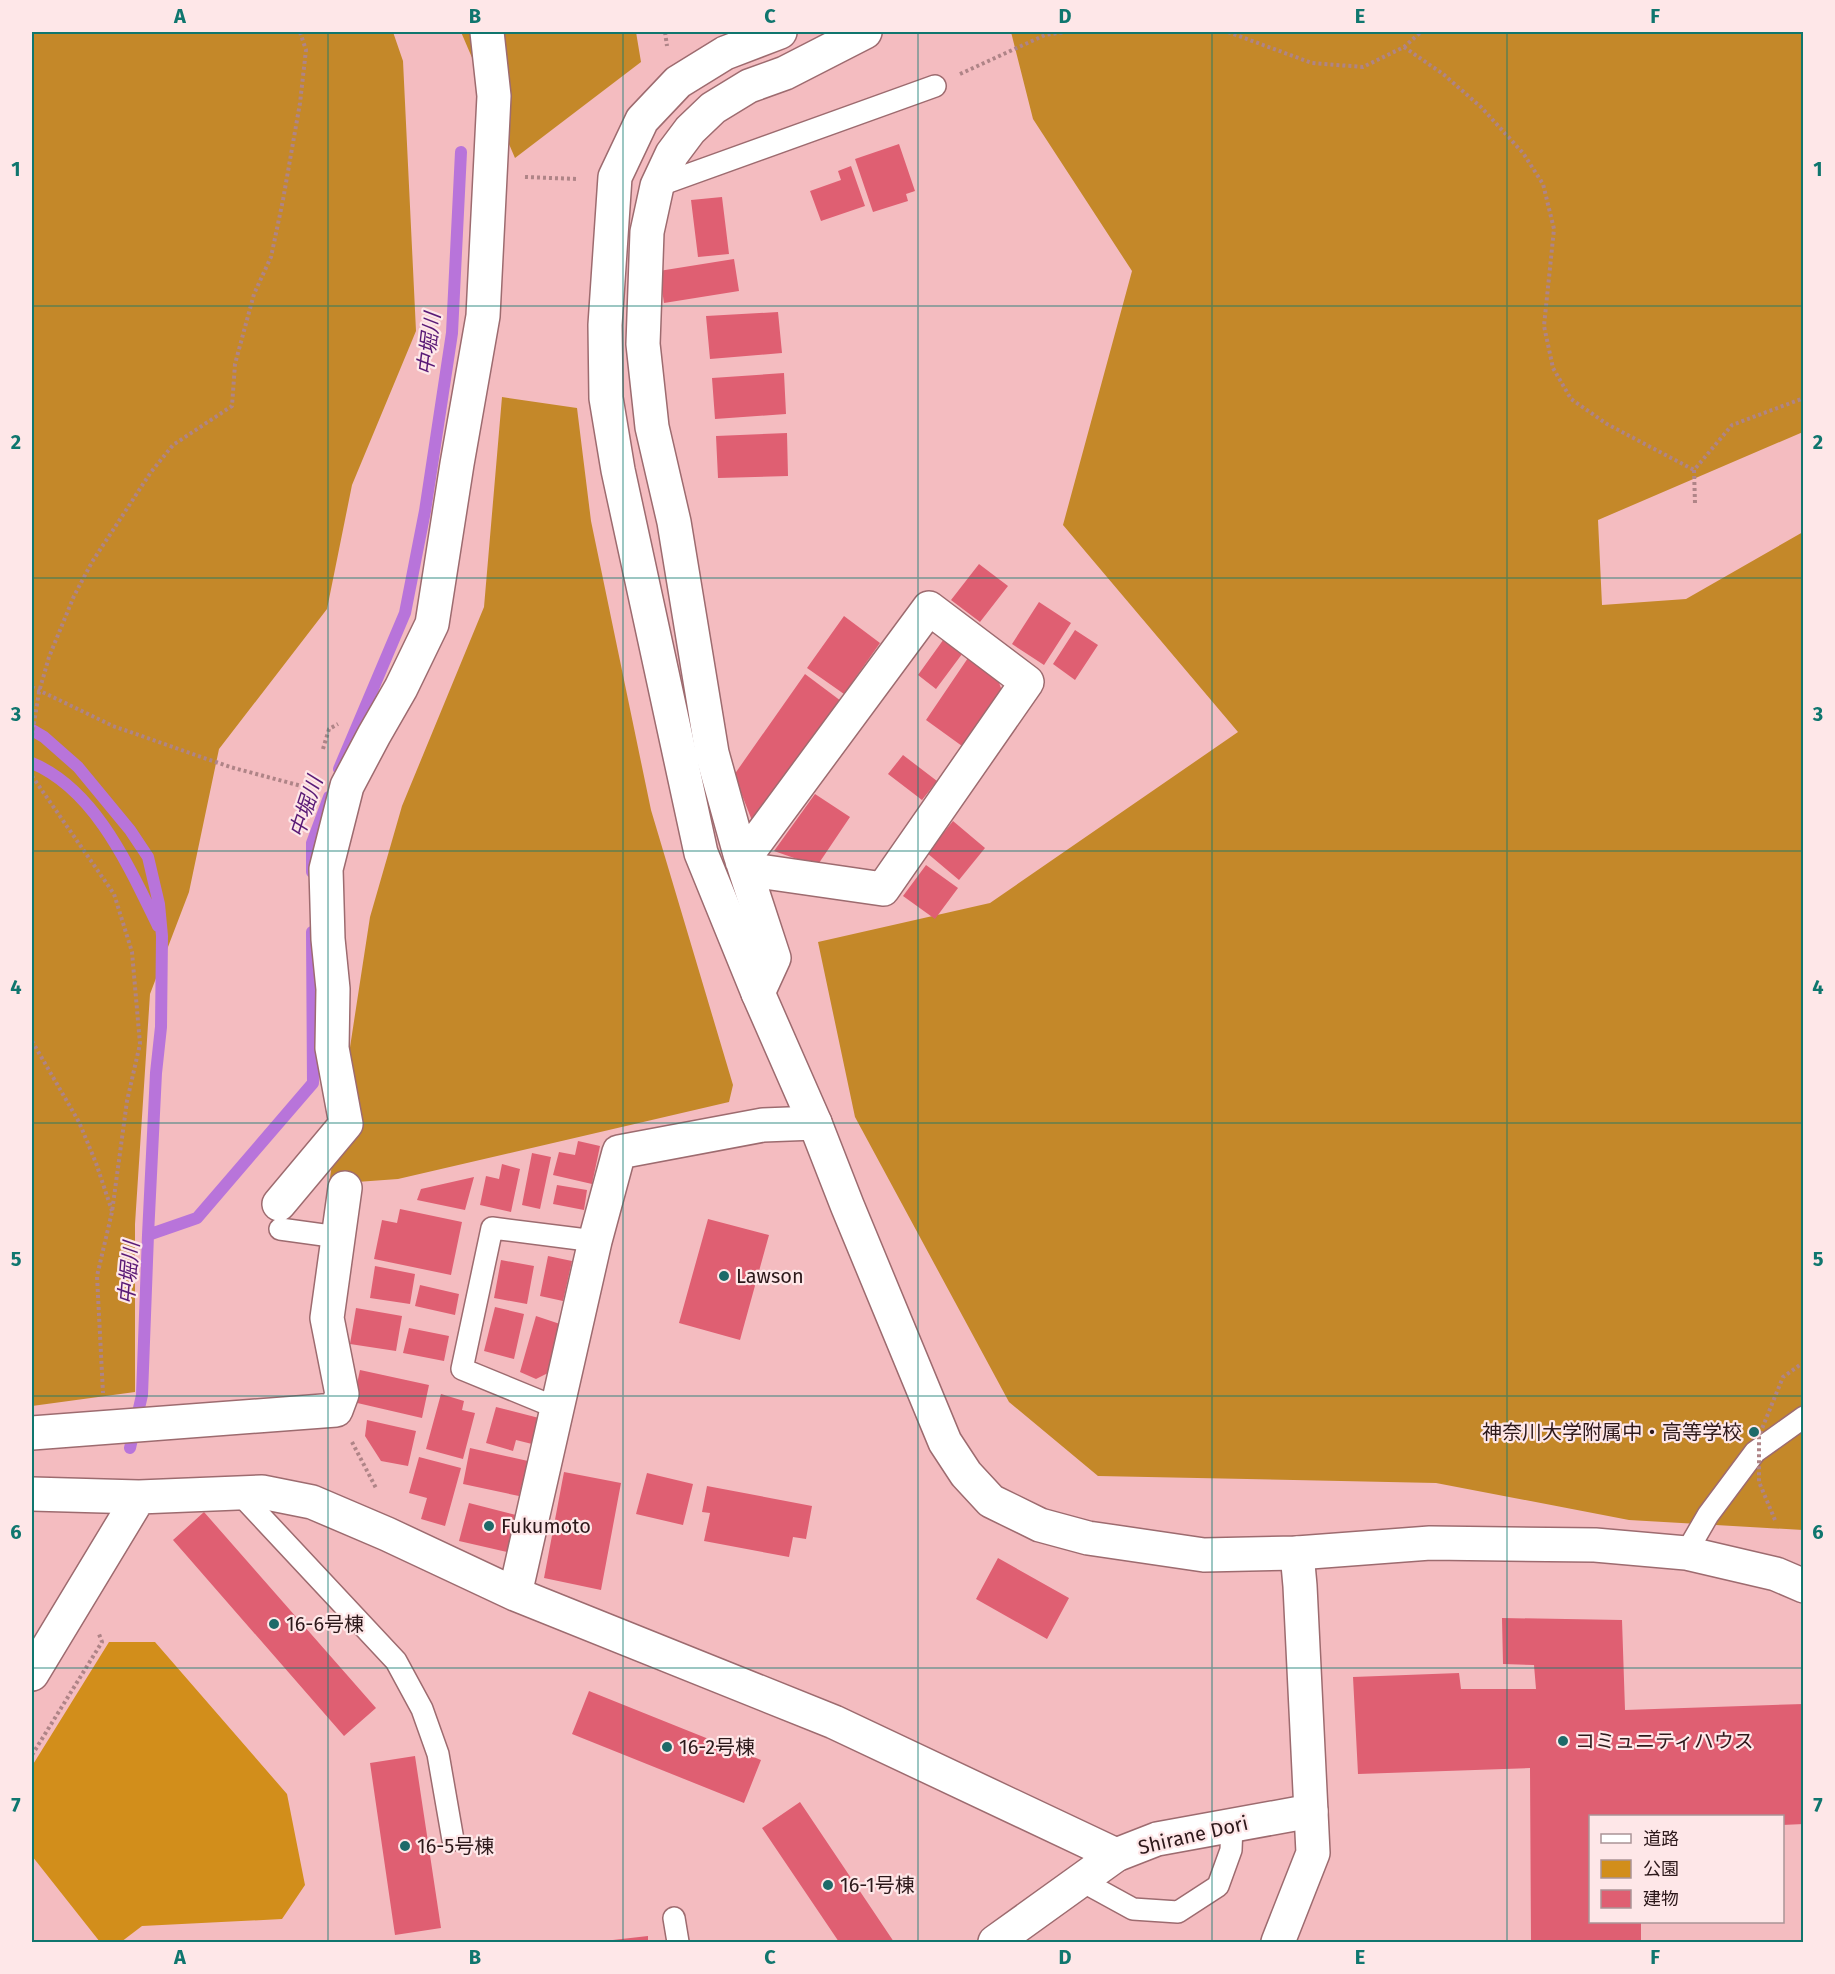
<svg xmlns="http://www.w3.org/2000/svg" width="1835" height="1974" viewBox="0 0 1835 1974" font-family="'Fira Sans','Noto Sans JP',sans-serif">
	<rect width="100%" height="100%" fill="#f4bcc0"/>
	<!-- green -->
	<path fill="#d28e1b" d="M109,1642H155L287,1794L305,1885L282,1919L142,1926L121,1942H100L32,1856V1766Z"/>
	<!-- forest -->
	<path fill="#c48829" d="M32,32H393L403,61L416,331L352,485L327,609L219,749L189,892L150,994L135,1224V1392L32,1406Z
		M461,32H636L641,62L515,158Z
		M1011,32H1803V432L1598,520L1602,605L1686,599L1803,532V1530L1629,1520L1436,1483L1098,1476L1009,1402L855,1117L818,942L990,903L1238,732L1063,525L1132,271L1033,119Z
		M502,397L577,408L591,521L651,810L733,1085L729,1102L398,1179L329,1184L370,917L402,806L484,607Z"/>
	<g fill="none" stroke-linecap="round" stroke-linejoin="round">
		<!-- stream -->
		<path stroke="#b874da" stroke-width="12" d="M32,730L44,737L78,767L130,830L148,857L159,904L162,936L161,1027L156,1073L148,1235
			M32,763C96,790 129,867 158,926
			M339,769L405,613L425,511L452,333L461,152
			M312,872V843L329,797
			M130,1448L142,1395L148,1235L197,1218L313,1083L312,932"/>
	</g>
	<!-- building -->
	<path fill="#df5f72" d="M899,144L915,191L906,194L908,201L873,212L855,159Z
		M851,166L865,206L821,221L810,191L841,180L838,171Z
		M722,197L729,254L698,257L691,200Z
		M734,259L739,291L664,303L659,271Z
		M778,312L782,353L710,359L706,316Z
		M784,373L786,414L715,419L712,378Z
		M787,433L788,476L718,478L716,436Z
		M979,564L1008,586L980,622L951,600Z
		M1039,602L1071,623L1044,665L1012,644Z
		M844,616L880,643L844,694L807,668Z
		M1075,630L1098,645L1075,680L1053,664Z
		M946,636L965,650L936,689L918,675Z
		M970,655L995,671L1002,691L962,746L926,720Z
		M805,674L841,701L753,823L734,775Z
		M903,755L937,781L922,800L888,774Z
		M815,794L850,817L817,866L774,851Z
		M953,821L985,848L959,880L927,853Z
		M926,865L958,888L935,919L903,896Z
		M578,1141L600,1146L592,1184L553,1175L559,1152L575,1155Z
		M532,1153L551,1157L540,1209L522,1205Z
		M502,1164L520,1169L511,1212L480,1205L486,1176L499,1179Z
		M474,1177L465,1210L417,1200L421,1189Z
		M557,1185L587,1190L584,1210L553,1204Z
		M400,1209L462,1222L451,1275L374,1259L382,1220L397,1223Z
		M708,1219L769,1235L740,1340L679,1323Z
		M548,1256L572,1261L563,1301L540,1296Z
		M501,1260L534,1266L527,1304L494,1298Z
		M375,1266L415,1274L410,1304L370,1298Z
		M420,1285L459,1294L455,1315L415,1306Z
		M495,1307L524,1314L514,1359L484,1351Z
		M356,1308L402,1316L396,1351L350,1344Z
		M536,1316L560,1324L548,1373L536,1379L520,1372Z
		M409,1328L449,1336L444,1361L403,1353Z
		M360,1370L429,1385L422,1418L353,1402Z
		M441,1394L464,1401L462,1410L475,1413L463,1459L426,1449Z
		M496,1407L539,1418L532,1444L516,1440L513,1451L486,1443Z
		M367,1420L416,1431L408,1466L381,1461L365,1436Z
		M470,1448L528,1461L519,1496L463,1484Z
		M419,1457L461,1468L445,1526L421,1519L427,1498L409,1493Z
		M564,1472L621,1483L601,1590L544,1578Z
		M647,1473L693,1484L683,1525L636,1514Z
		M707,1486L812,1506L806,1539L793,1537L789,1557L704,1541L710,1513L702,1512Z
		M469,1503L516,1515L507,1552L459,1541Z
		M204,1512L376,1708L344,1736L173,1540Z
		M998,1558L1069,1598L1047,1639L976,1599Z
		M1502,1618L1622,1620L1625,1710L1804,1704V1824L1782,1825V1816H1590V1922H1641V1942H1531L1530,1768L1358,1774L1353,1677L1459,1673L1461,1689H1536L1534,1665L1503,1664Z
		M589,1691L761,1760L744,1803L572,1734Z
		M415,1756L441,1928L395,1935L370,1763Z
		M800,1802L894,1942H839L762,1828Z
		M648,1936V1942H604V1941Z"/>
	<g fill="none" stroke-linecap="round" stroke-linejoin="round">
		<!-- lane casing -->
		<g stroke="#9d6b6f" stroke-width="24">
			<path id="lane" d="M657,186L935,86
				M280,1229L338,1237
				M557,1408L462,1369L492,1228L595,1241
				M239,1493L396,1661L422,1709L438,1754L453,1840
				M1686,1553L1708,1515L1755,1452L1804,1417
				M1080,1880L1133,1909L1178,1912L1218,1886L1231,1850L1232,1825
				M674,1918L678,1942"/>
		</g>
		<!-- street casing -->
		<g stroke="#9d6b6f" stroke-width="36">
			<path id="street" d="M742,861L929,608L1027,682L883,889L745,869
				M758,993L774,958L740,854L712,753L674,522L652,427L643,344L647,232L657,186L672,154L690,130L713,108L749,86L785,73L865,32
				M279,1204L346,1124L332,1048L333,989L328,939L326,869L347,786L374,735L401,688L432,624L457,464L483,316L494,96L487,32
				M32,1433L336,1410L342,1394L327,1318L345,1188
				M32,1494L139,1497L262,1492L312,1502L387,1534L515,1594L834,1722L1116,1855
				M515,1594L595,1241L619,1152L763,1125L815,1123
				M32,1674L139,1497
				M1278,1942L1313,1853L1300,1586L1297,1553"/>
		</g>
		<!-- secondary casing -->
		<g stroke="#9d6b6f" stroke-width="36">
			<path id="secondary" d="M780,32L725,53L678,82L642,120L615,177L605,325L606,398L618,470L701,853L758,993L815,1123L847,1205L945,1442L966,1474L991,1501L1040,1525L1088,1538L1204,1555L1297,1553L1430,1543L1595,1545L1686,1553L1776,1574L1804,1586
				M995,1942L1116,1855L1157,1839L1311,1811"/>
		</g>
		<!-- path -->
		<path stroke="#af8487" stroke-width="4" stroke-dasharray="3 3" stroke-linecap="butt" d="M665,32L667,46
			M1228,32L1312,63L1363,67L1404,47L1421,32
			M1404,47L1443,74L1481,107L1523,153L1543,184L1554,229L1544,326L1553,368L1571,399L1607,424L1694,470
			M960,74L1045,35L1065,32
			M525,177L578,179
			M1695,503L1694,470L1732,425L1804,398
			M32,687L113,726L230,767L309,788
			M32,736L39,692L49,657L74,596L92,562L151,472L173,445L232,406L235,364L254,294L271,257L283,200L300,103L306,50L300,32
			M323,749L329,729L338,724
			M32,776L114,894L132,952L140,1044L127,1101L112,1212L97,1276L103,1393
			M32,1041L79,1122L96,1163L112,1211
			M352,1442L376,1488
			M32,1755L102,1642L99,1634"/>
		<!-- lane -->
		<use href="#lane" stroke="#fff" stroke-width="21"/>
		<!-- street -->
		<use href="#street" stroke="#fff" stroke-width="33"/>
		<!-- secondary -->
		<use href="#secondary" stroke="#fff" stroke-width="33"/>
		<!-- path-bridge -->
		<path stroke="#af8487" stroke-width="4" stroke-dasharray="3 3" stroke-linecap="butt" d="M1775,1520L1759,1482V1436L1783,1377L1804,1362"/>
	</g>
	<!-- grid -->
	<path fill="none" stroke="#0f766e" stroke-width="1.5" stroke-opacity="0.55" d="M328,32V1942M623,32V1942M918,32V1942M1212,32V1942M1507,32V1942M32,306H1804M32,578H1804M32,851H1804M32,1123H1804M32,1396H1804M32,1668H1804"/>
	<!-- markers -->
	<g fill="#1d6a69" stroke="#fee7e8" stroke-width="2">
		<circle cx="724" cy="1276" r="6"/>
		<circle cx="1754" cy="1432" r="6"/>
		<circle cx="489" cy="1526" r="6"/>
		<circle cx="274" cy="1624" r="6"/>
		<circle cx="1563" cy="1741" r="6"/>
		<circle cx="667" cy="1747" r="6"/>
		<circle cx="405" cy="1846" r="6"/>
		<circle cx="828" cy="1885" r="6"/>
	</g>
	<g text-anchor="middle" stroke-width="4.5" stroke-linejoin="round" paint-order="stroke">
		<!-- poi labels -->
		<g font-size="20" fill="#2c181a" stroke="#fee7e8" text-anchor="start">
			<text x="736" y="1283">Lawson</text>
			<text x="1742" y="1439" text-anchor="end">神奈川大学附属中・高等学校</text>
			<text x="501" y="1533">Fukumoto</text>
			<text x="286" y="1631">16-6号棟</text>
			<text x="1575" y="1748">コミュニティハウス</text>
			<text x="679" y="1754">16-2号棟</text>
			<text x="417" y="1853">16-5号棟</text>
			<text x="840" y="1892">16-1号棟</text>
		</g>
		<!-- street labels -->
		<g font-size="20" fill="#2c181a" stroke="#fee7e8">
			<text transform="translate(1193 1835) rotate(-13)" y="7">Shirane Dori</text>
		</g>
		<!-- water labels -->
		<g font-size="21" font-style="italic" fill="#5a1a76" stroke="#fee7e8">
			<text transform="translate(429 344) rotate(-83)" y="7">中堀川</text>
			<text transform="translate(306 807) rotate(-72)" y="7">中堀川</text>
			<text transform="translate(129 1273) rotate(-85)" y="7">中堀川</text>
		</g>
	</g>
	<!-- border -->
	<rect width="1835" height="1974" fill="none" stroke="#fee7e8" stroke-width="66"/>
	<!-- legend -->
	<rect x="1589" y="1815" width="195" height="108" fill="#fee7e8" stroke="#aa9496" stroke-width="1.5"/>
	<rect x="1601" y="1834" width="30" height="9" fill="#ffffff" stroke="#aa9496" stroke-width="1.5"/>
	<text x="1643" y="1845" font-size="18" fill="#2c181a">道路</text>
	<rect x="1601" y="1860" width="30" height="18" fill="#d28e1b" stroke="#aa9496" stroke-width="1.5"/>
	<text x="1643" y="1875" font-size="18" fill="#2c181a">公園</text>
	<rect x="1601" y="1890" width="30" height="18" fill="#df5f72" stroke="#aa9496" stroke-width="1.5"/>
	<text x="1643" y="1905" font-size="18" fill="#2c181a">建物</text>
	<rect x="33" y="33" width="1769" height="1908" fill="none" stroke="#0f766e" stroke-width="2"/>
	<g font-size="20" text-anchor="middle" font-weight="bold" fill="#0f766e">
		<text x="180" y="23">A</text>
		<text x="475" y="23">B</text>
		<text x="770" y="23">C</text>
		<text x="1065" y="23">D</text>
		<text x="1360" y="23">E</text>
		<text x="1655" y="23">F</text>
		<text x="16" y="176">1</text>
		<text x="1818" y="176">1</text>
		<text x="16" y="449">2</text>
		<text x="1818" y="449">2</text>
		<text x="16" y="721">3</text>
		<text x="1818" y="721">3</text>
		<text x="16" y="994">4</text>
		<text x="1818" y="994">4</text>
		<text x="16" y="1266">5</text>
		<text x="1818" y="1266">5</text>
		<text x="16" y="1539">6</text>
		<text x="1818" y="1539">6</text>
		<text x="16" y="1812">7</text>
		<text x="1818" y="1812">7</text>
		<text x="180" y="1964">A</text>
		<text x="475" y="1964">B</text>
		<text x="770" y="1964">C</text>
		<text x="1065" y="1964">D</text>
		<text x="1360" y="1964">E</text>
		<text x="1655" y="1964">F</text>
	</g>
</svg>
